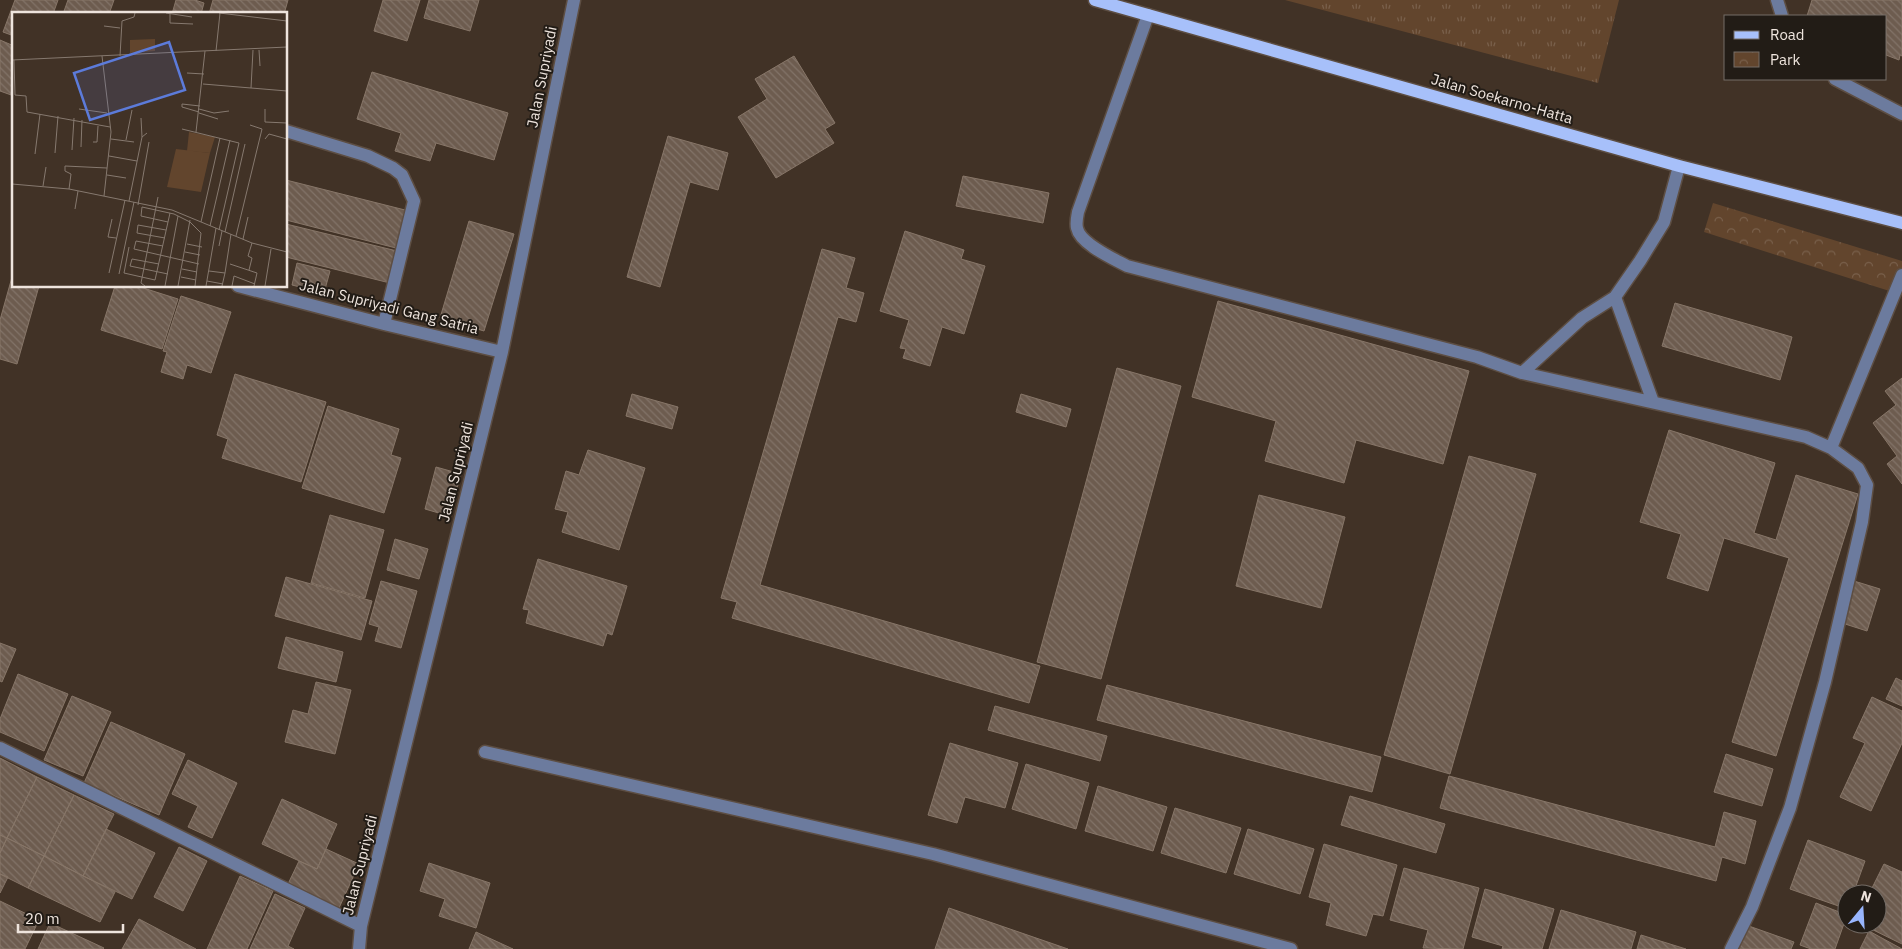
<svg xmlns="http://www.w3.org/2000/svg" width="1902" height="949" viewBox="0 0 1902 949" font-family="'IBM Plex Sans',sans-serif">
	<defs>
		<pattern id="grass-tufts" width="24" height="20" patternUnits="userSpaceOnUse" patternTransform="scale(1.25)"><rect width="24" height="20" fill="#62452d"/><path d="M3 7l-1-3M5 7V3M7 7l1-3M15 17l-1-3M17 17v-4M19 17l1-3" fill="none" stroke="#79604b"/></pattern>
		<pattern id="park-crowns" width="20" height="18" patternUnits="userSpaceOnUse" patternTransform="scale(1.25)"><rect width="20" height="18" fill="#62452d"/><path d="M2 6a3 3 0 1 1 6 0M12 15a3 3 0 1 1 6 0" fill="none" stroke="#79604b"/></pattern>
		<pattern id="building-back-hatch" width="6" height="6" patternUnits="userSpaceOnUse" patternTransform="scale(1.25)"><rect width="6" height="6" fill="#6d5c4f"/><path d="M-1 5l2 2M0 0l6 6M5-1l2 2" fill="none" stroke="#827368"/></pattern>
	</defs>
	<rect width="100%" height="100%" fill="#413226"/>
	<!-- grass -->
	<path fill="url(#grass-tufts)" d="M1285,0H1619L1598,83Z"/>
	<!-- park -->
	<path fill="url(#park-crowns)" d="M1713,203L1902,261V295L1704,232Z"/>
	<!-- building -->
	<path fill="url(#building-back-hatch)" stroke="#877668" d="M15,0H58L53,14H14V36L3,32Z
		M68,0H114L109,14H63Z
		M176,0H195L204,3L201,14H172Z
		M213,0H288L284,14H209Z
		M383,0H420L407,41L374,31Z
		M429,0H479L470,31L424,18Z
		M1812,0H1902V56L1900,55L1899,60L1886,55V16H1807Z
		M0,40L14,46V96L0,91Z
		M794,56L835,123L825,129L834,143L776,178L738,117L767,99L755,79Z
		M372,72L508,113L494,160L436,143L430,161L395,151L401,133L357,119Z
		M668,136L728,153L718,190L690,182L660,287L627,277Z
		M963,176L1049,193L1043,223L956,206Z
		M286,180L405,210L396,248L286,220Z
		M469,221L514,234L484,331L440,318Z
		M286,224L397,251L390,283L286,257Z
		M905,231L964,250L961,259L985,266L964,334L942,327L930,366L903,358L906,349L900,348L909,320L880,311Z
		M822,249L855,258L846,288L864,293L856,322L838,317L760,585L1040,666L1029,703L732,618L737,602L721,598Z
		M297,263L330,271L324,293L292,285Z
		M14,270V286H39L17,364L0,359V320Z
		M115,286H137L178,299L162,349L101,330Z
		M181,296L231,312L211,373L187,365L183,379L161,372L167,352L163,351Z
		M1218,301L1469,371L1443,464L1356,440L1344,483L1265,461L1276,421L1192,397Z
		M1675,303L1792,337L1780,380L1662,346Z
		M1117,368L1181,386L1101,679L1037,662Z
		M235,374L326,402L301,482L222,458L228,439L217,435Z
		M1902,378V484L1887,464L1897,456L1873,423L1896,405L1885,391Z
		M632,394L678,407L672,429L626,416Z
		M1021,394L1071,409L1066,427L1016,412Z
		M328,406L399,429L391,455L401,458L384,513L302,488Z
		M1669,430L1775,463L1754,533L1776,540L1796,475L1858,494L1776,756L1732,742L1789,558L1724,538L1708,591L1667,578L1681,534L1640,522Z
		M588,450L645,468L619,550L562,532L568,512L555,509L566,471L579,475Z
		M1469,456L1536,474L1450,774L1384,755Z
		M436,467L461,474L449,516L425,509Z
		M1259,495L1345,517L1321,608L1236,586Z
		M330,515L384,530L365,598L311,583Z
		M395,539L428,549L419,579L387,570Z
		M538,559L627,586L612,635L607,633L603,646L526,623L529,610L523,609Z
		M286,577L372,601L361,640L275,616Z
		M381,581L417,591L401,648L375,641L379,627L369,624Z
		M1854,581L1880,589L1867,631L1842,623Z
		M286,637L343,652L336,682L278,668Z
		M0,643L16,649L2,682L0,681Z
		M18,674L68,694L44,751L0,732V719Z
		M1896,678L1902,681V706L1886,699Z
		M316,682L351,690L335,754L285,742L293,710L308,714Z
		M1107,685L1381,757L1372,792L1097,720Z
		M72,696L111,712L83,776L44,760Z
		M1872,697L1902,711V743L1871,811L1840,797L1865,743L1853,738Z
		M995,706L1107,736L1100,761L988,730Z
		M111,722L185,754L159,815L84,783Z
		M950,743L1018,763L1005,808L965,797L957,823L928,815Z
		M1726,754L1773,769L1762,806L1714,792Z
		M0,758L37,777L7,838L0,835Z
		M188,760L237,783L212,838L188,827L198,806L172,794Z
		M1026,764L1089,783L1076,829L1012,809Z
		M1449,776L1715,847L1724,812L1756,821L1745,864L1722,857L1716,881L1440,808Z
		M37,777L74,795L44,856L7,838Z
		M1098,786L1167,807L1153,851L1085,831Z
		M74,795L114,814L83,876L44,856Z
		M1350,796L1445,824L1436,853L1341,825Z
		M282,799L337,824L317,869L262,844Z
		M1175,808L1241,828L1226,873L1161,853Z
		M106,829L155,853L132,899L83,876Z
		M1248,829L1314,849L1300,894L1234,874Z
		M0,835L7,838L0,853Z
		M7,838L44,856L28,888L0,874V853Z
		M1808,840L1865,861L1853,894H1847V909L1790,889Z
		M1324,844L1397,865L1383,916L1373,914L1366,936L1326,925L1331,903L1309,897Z
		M179,847L207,861L183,911L154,897Z
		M326,849L359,864L339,908L288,884L299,861L317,869Z
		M44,856L115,892L100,922L28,888Z
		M429,863L490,883L476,928L439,916L445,899L420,891Z
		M1884,864L1902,872V944L1861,924H1877V894H1869Z
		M1404,868L1479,888L1463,949L1423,948L1428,930L1390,920Z
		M0,874L8,877L0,893Z
		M240,876L273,891L247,949H207Z
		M1485,889L1554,909L1542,949H1502L1503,946L1472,937Z
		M275,894L305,908L288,946L294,949H250Z
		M0,901L39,920L25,949H0Z
		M1816,903L1847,915L1835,949H1811L1800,945Z
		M949,908L1068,949H935Z
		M1561,910L1636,932L1631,949H1549Z
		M139,919L196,949H122Z
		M50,923L104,948L103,949H38Z
		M1746,925L1794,942L1791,949H1737Z
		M1869,931L1902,949H1860Z
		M476,932L513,949H469Z
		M1641,935L1686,949H1637Z"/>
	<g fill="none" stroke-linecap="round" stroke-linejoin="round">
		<!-- minor casing -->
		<g stroke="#5d4e43" stroke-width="15">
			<path id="minor" d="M1777,0L1782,16
				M1148,15L1078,212C1077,217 1076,224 1077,228C1080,244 1114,259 1127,266L1477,357L1522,373L1582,318L1615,297L1640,261L1664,222L1679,166
				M1835,79L1902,114
				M286,131L368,156L393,168L402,175L414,201L384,324
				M238,286L384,324L502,352
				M1615,297L1653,402
				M1522,373L1806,437L1831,448L1858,468L1867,485L1862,522L1825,682L1790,808L1752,907L1731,949
				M1831,448L1902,275
				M0,748L361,926
				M485,752L933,854L1291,949
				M359,949L361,926L502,352L574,0"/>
		</g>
		<!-- major casing -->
		<g stroke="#5d4e43" stroke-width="15">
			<path id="major" d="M1095,0L1679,166L1902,223"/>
		</g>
		<!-- minor -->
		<use href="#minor" stroke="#6c7b9e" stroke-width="12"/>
		<!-- major -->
		<use href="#major" stroke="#a7c0fa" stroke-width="12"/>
	</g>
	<g text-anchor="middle" stroke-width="4" stroke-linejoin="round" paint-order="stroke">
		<!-- street labels -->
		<g font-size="15" fill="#eee4dd" stroke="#221c16">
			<text transform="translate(542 77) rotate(-79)" y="5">Jalan Supriyadi</text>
			<text transform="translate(1502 99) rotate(16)" y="5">Jalan Soekarno-Hatta</text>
			<text transform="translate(389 307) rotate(14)" y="5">Jalan Supriyadi Gang Satria</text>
			<text transform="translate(456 472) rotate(-76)" y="5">Jalan Supriyadi</text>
			<text transform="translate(360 865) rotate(-76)" y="5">Jalan Supriyadi</text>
		</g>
	</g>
	<!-- overview -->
	<g transform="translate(12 12)">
		<rect width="275" height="275" fill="#413226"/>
		<path d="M143,27V39L118,41V28ZM177,120L203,125L198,141L175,139Z" fill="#62452d"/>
		<path d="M164,137L198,141L189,180L155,175Z" fill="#62452d"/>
		<path fill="none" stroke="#86796f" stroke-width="1" d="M154,1L180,5M207,1L275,9M158,2V11L181,12M92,14L108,16M247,38L248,54M204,39L208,1M90,44L99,120L92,184M108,44L110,9L122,5L123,1M0,48L275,35M2,48L3,83L14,84L15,100L98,115M175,61L192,62M191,72L275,79M239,76L241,38M67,97L95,101M187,97L202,101L217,99M253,97V110L275,111M187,100L170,95V92L188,94M187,101L206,107M129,106L130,125M170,117L227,131L207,218M184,120L193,39M99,127L122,130M253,127L257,122L275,127M114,128L120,98M81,130H85L86,114M69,135L70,108M60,138L62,106M43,141L46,104M23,142L28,102M97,144L125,149M95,163L114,166M0,172L57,177L160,198L240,231L275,240M31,174L34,155M57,177L59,162L53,159V154L95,156M117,189L130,125L135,121M126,193L137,130M63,197L66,179M100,207L96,225L104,226M156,210L129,204L130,195L162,202L178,210L189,221L183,274M189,210L208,126M198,214L218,128M213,220L233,132M224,224L250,117L238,113M153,226L125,221L126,213L154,218M231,227L236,205M175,232L190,235M151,234L124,229L122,237L187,252M207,234L210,219M117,235L112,261L143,268L158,201M173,240L188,243M147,252L120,247L118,254L156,262M218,252L245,261L242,274M170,257L185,260M237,258L240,246L236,244L240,231M197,259L213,261L210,274M97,261L113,188M213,261L219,222M107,262L122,190M169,265L184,268M195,269L211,272M133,274L129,271L146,185M153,274L166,204M166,274L178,208M194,274L204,216M220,274L222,264L243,272M253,274L259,237"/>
		<path fill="#5c7bda" fill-opacity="0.15" stroke="#5c7bda" stroke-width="2.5" d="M157,30L173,78L78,108L62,61Z"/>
		<rect width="275" height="275" fill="none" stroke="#eee4dd" stroke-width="2.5"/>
	</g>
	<!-- legend -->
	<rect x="1724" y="15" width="162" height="65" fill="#221c16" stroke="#746c66"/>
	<rect x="1734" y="31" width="25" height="8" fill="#a7c0fa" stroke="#746c66"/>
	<text x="1770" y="40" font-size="15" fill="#eee4dd">Road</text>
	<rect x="1734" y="52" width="25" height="15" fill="url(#park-crowns)" stroke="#746c66"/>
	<text x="1770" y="65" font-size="15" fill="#eee4dd">Park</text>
	<!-- north arrow -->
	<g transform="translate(1862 909) rotate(18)"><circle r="24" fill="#221c16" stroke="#746c66"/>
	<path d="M0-4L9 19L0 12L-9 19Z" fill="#98b5fd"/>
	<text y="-8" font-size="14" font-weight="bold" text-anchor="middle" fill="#eee4dd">N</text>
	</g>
	<!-- scale -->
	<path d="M18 924v8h105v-8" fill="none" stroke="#eee4dd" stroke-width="2.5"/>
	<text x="25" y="924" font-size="15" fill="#eee4dd" stroke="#221c16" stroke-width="4" paint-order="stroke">20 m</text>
</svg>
